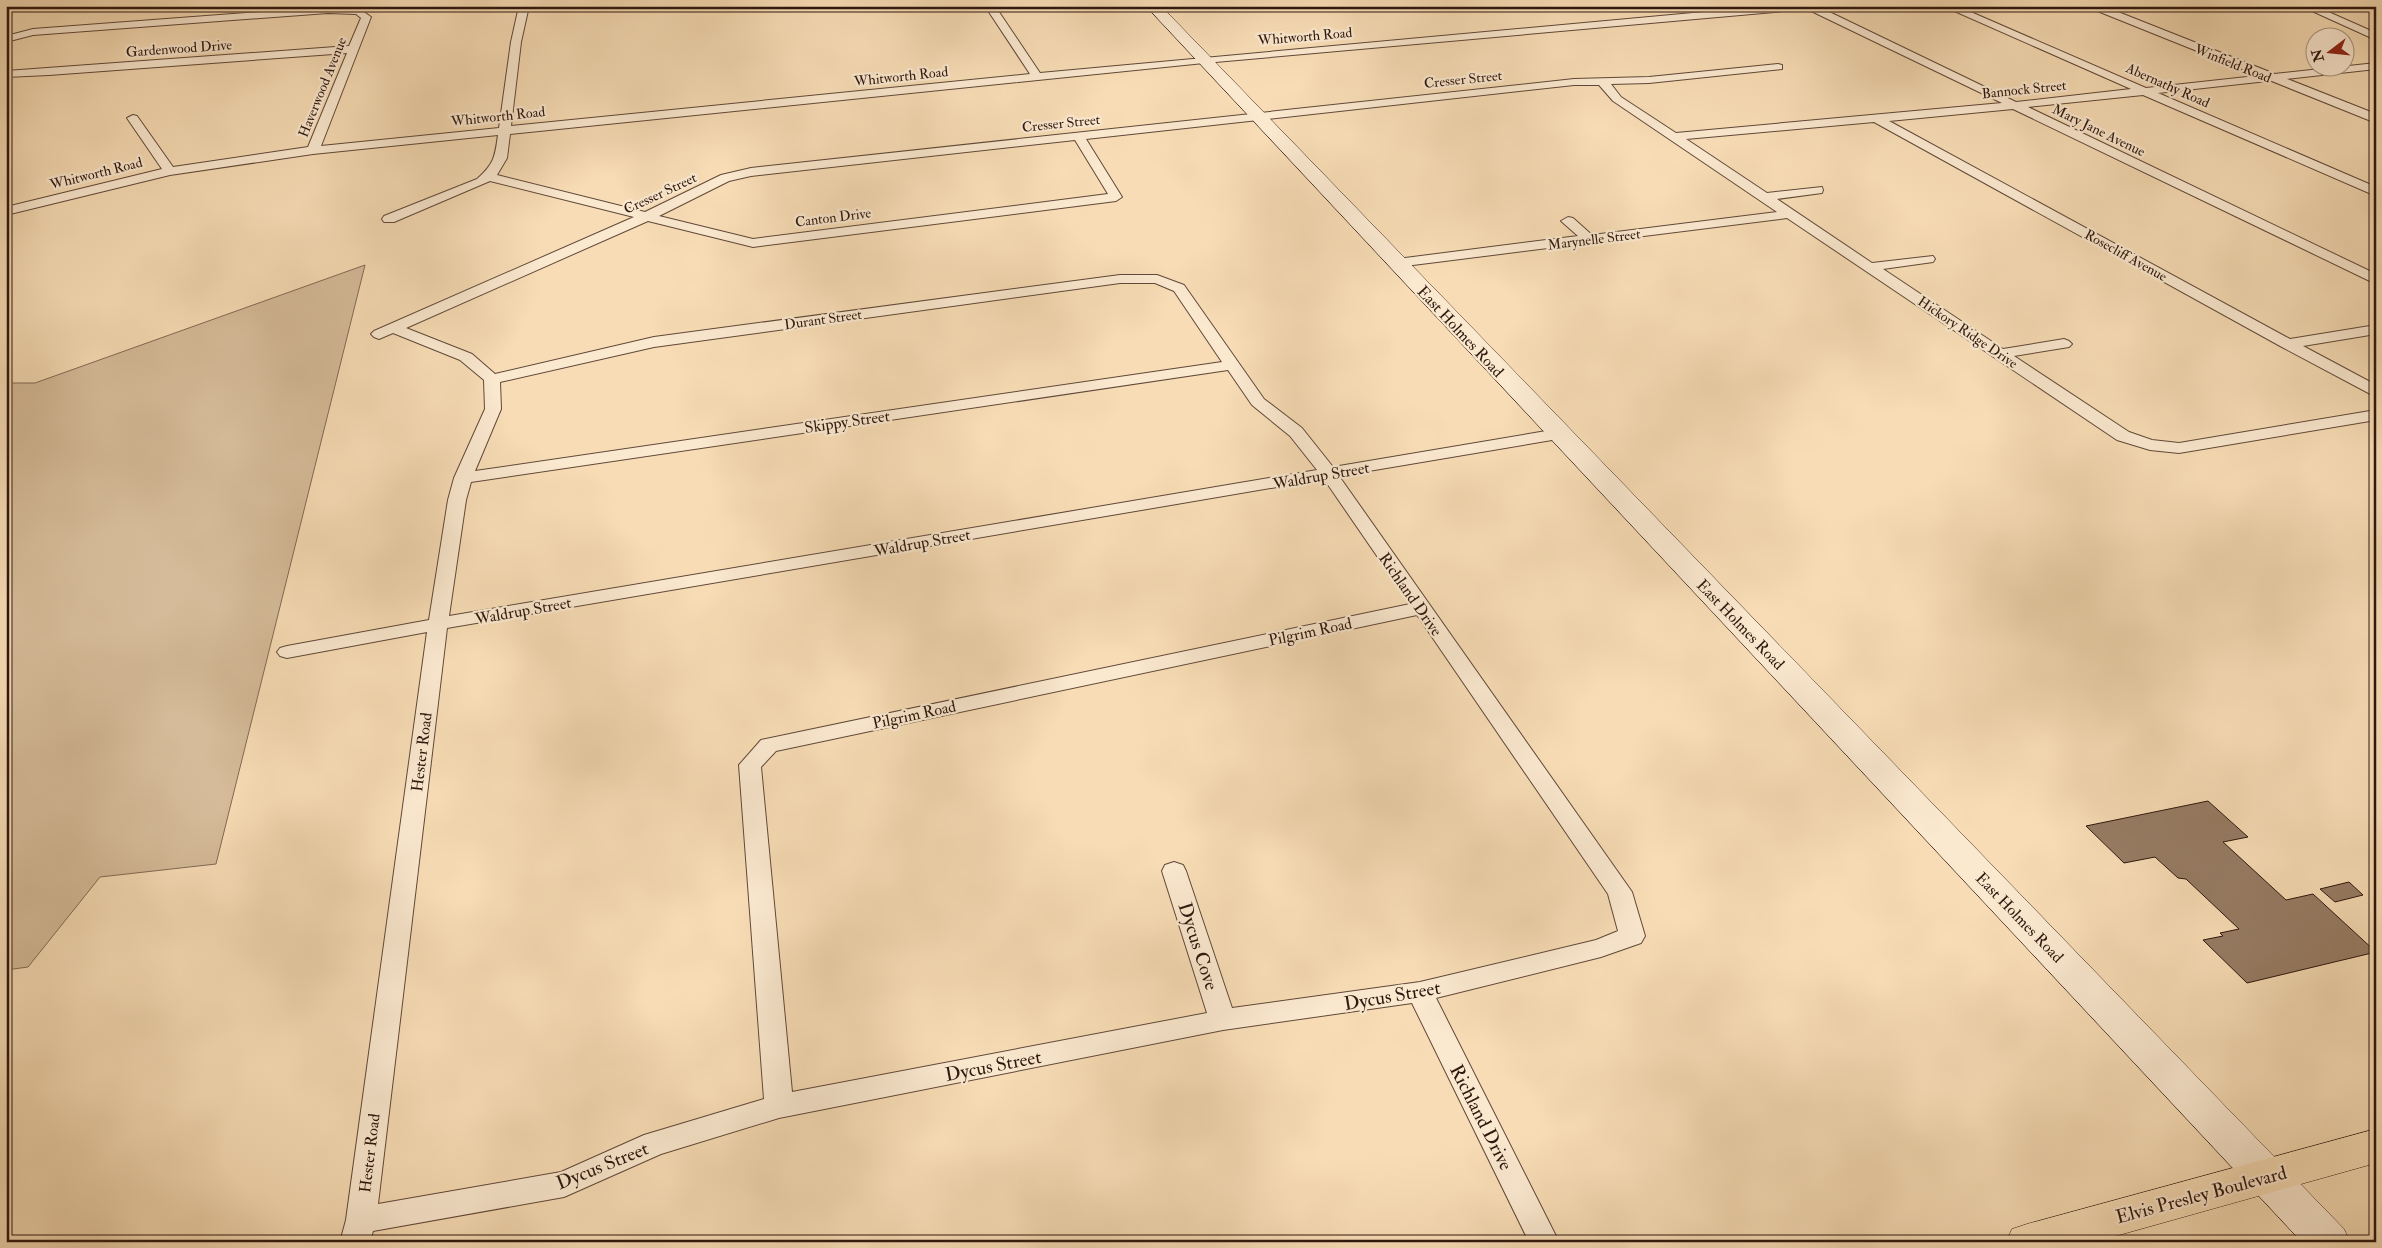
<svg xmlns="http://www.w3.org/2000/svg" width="2382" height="1248" viewBox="0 0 2382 1248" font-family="'IM FELL Double Pica',serif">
	<rect width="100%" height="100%" fill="#f7dcb5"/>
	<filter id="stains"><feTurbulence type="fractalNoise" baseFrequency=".004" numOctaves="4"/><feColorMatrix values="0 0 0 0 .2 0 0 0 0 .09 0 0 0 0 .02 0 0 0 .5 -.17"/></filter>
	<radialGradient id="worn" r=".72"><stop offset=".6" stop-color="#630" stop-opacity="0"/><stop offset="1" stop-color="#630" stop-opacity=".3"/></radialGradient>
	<!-- green -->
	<path fill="#d5bb99" stroke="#826954" d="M365,265L216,864L100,877L28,967L6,970V383H35Z"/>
	<!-- building -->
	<path fill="#977d65" stroke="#2e170e" d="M2208,801L2248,837L2223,842L2286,900L2313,894L2376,952L2247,983L2203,940L2223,936L2220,933L2239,929L2186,879L2178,878L2155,857L2124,863L2086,826Z
		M2349,882L2363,895L2335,902L2320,889Z"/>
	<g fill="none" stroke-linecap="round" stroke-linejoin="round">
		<!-- minor casing -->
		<g stroke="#604838" stroke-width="2">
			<path id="minor" d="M519,6H529L521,42L511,126L1030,74L985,6H995L1040,73L1769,6H1817L2016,102L2131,89L1943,6H1957L2146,88L2376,63V69L2158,93L2376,187V196L2143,95L2028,107L2376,274V284L2013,109L1889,121L2290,339L2376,325V334L2303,346L2376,385V397L2282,347L1874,122L1686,139L1767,193L1822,187L1823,190L1822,193L1777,199L1872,263L1933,256L1935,259L1933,262L1883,269L2003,349L2064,339L2069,341L2072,344L2069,347L2014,356L2129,432L2152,440L2179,443L2376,410V420L2179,453L2150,450L2117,440L1787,218L1397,267L1392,266L1390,263L1392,260L1397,259L1578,236L1561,221L1568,217L1573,218L1592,235L1777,212L1613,101L1599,85H1574L1086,139L1122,197L1116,201L753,247L648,221L406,328L472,354L495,374L654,337L1120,275H1157L1184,285L1264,399L1302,428L1333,467L1558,429L1564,430L1566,434L1564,438L1558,439L1339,476L1632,892L1645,936L1641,943L1601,957L1436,998L1559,1242H1529L1412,1003L1223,1030L779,1118L661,1154L564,1197L373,1231L370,1242H340L346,1220L427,632L287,658L280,656L277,652L280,648L287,646L429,620L448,500L454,478L485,409L484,380L460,360L393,333L379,339L374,337L371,334L374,331L634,217L490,181L394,222H384L382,219L384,216L477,179C494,164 495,157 498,135L313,154L170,175L6,215V207L162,169L127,118L133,115L137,116L173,167L308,147L347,53L49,75L6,77V71L349,46L361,18L356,14L328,13L33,35L6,42V36L33,29L328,7L358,8L371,17L321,146L499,128L511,42ZM1807,9L2002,103L1676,133L1621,97L1611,84L1649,83L1782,69V65L1778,64L1649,77L1574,79L751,168L721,175L645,212L497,175L507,158L510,134L1204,63ZM1075,140L1108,194L753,239L659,216L729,181L751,176ZM1120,283H1155L1174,291L1222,362L475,471L501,409L500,382L654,347ZM1228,370L1252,405L1290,436L1317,470L449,616L466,500L471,482ZM1324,479L1410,604L761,740L739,765L764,1099L644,1135L561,1172L378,1204L447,628ZM1417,615L1608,894L1618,931L1596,940L1420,982L1232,1008L1186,871L1183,865L1174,862L1165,865L1162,871L1207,1013L792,1092L761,767L776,751Z
				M2301,6H2315L2376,33V40Z"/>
		</g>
		<!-- tertiary casing -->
		<g stroke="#604838" stroke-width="2">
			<path id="tertiary" d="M2085,6H2103L2376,114V123Z"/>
		</g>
		<!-- secondary casing -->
		<g stroke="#2e170e" stroke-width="1">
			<path id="secondary" d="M1146,6H1161L2344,1229L2350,1242H2302Z"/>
		</g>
		<!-- primary casing -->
		<g stroke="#2e170e" stroke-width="1">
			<path id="primary" d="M2376,1129V1163L2094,1242H2006L2012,1229L2027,1224Z"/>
		</g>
		<!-- minor -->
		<use href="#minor" fill="#fae8cf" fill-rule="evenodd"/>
		<!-- tertiary -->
		<use href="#tertiary" fill="#fae8cf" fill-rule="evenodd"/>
		<!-- secondary -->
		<use href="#secondary" fill="#fae8cf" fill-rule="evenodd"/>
		<!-- primary -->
		<use href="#primary" fill="#f7dcb5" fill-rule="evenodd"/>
	</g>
	<g text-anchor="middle" stroke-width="4.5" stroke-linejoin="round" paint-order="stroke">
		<!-- far-street labels -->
		<g font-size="14" fill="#2e170e" stroke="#fae8cf">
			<text transform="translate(1305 36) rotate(-5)" y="5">Whitworth Road</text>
			<text transform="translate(179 48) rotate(-4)" y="5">Gardenwood Drive</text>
			<text transform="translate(2233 63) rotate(22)" y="5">Winfield Road</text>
			<text transform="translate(901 76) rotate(-6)" y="5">Whitworth Road</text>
			<text transform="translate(1463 79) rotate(-6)" y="5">Cresser Street</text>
			<text transform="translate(2168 85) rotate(24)" y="5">Abernathy Road</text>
			<text transform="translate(322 87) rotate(-68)" y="5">Haverwood Avenue</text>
			<text transform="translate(2024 89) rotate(-6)" y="5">Bannock Street</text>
			<text transform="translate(498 116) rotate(-6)" y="5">Whitworth Road</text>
			<text transform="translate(1061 123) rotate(-6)" y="5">Cresser Street</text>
			<text transform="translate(2099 130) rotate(26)" y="5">Mary Jane Avenue</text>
			<text transform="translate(96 173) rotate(-14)" y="5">Whitworth Road</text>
			<text transform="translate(660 193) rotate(-25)" y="5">Cresser Street</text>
			<text transform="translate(833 217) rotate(-7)" y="5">Canton Drive</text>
			<text transform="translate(1594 239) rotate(-7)" y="5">Marynelle Street</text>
			<text transform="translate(2126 255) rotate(29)" y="5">Rosecliff Avenue</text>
			<text transform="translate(823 319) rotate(-8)" y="5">Durant Street</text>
			<text transform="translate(1968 332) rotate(34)" y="5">Hickory Ridge Drive</text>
		</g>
		<!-- street labels -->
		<g font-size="16" fill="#2e170e" stroke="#fae8cf">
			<text transform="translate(1461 331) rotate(47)" y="6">East Holmes Road</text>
			<text transform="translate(847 421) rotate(-8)" y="6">Skippy Street</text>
			<text transform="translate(1321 475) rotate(-10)" y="6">Waldrup Street</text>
			<text transform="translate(922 542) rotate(-10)" y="6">Waldrup Street</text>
			<text transform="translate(1411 594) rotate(55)" y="6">Richland Drive</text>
			<text transform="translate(523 610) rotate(-10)" y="6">Waldrup Street</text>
			<text transform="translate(1741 624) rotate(46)" y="6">East Holmes Road</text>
			<text transform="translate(1310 631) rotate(-12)" y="6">Pilgrim Road</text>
			<text transform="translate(914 714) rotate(-12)" y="6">Pilgrim Road</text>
			<text transform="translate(421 752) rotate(-83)" y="6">Hester Road</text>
			<text transform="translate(2020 917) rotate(46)" y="6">East Holmes Road</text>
			<text transform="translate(369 1153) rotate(-83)" y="6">Hester Road</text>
		</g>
		<!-- near-street labels -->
		<g font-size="19" fill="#2e170e" stroke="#fae8cf">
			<text transform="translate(1199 946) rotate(72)" y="7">Dycus Cove</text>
			<text transform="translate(1392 995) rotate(-10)" y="7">Dycus Street</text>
			<text transform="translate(993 1065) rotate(-11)" y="7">Dycus Street</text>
			<text transform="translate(1482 1117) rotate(63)" y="7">Richland Drive</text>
			<text transform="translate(602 1165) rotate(-22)" y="7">Dycus Street</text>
			<text transform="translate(2201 1194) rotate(-15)" y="7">Elvis Presley Boulevard</text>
		</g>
	</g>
	<!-- margin -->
	<rect width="2382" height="1248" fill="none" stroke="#f7dcb5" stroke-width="25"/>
	<rect x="8" y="8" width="2367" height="1233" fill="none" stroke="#2e170e" stroke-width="2.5"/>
	<rect x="12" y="12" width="2357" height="1223" fill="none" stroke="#2e170e"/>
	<!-- north arrow -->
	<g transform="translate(2330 52) rotate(254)"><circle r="24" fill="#fae8cf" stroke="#a89482"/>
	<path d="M0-4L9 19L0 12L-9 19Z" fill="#8f2418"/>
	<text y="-8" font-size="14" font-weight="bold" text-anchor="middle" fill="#2e170e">N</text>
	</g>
	<rect width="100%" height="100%" filter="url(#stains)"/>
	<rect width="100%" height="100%" fill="url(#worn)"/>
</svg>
